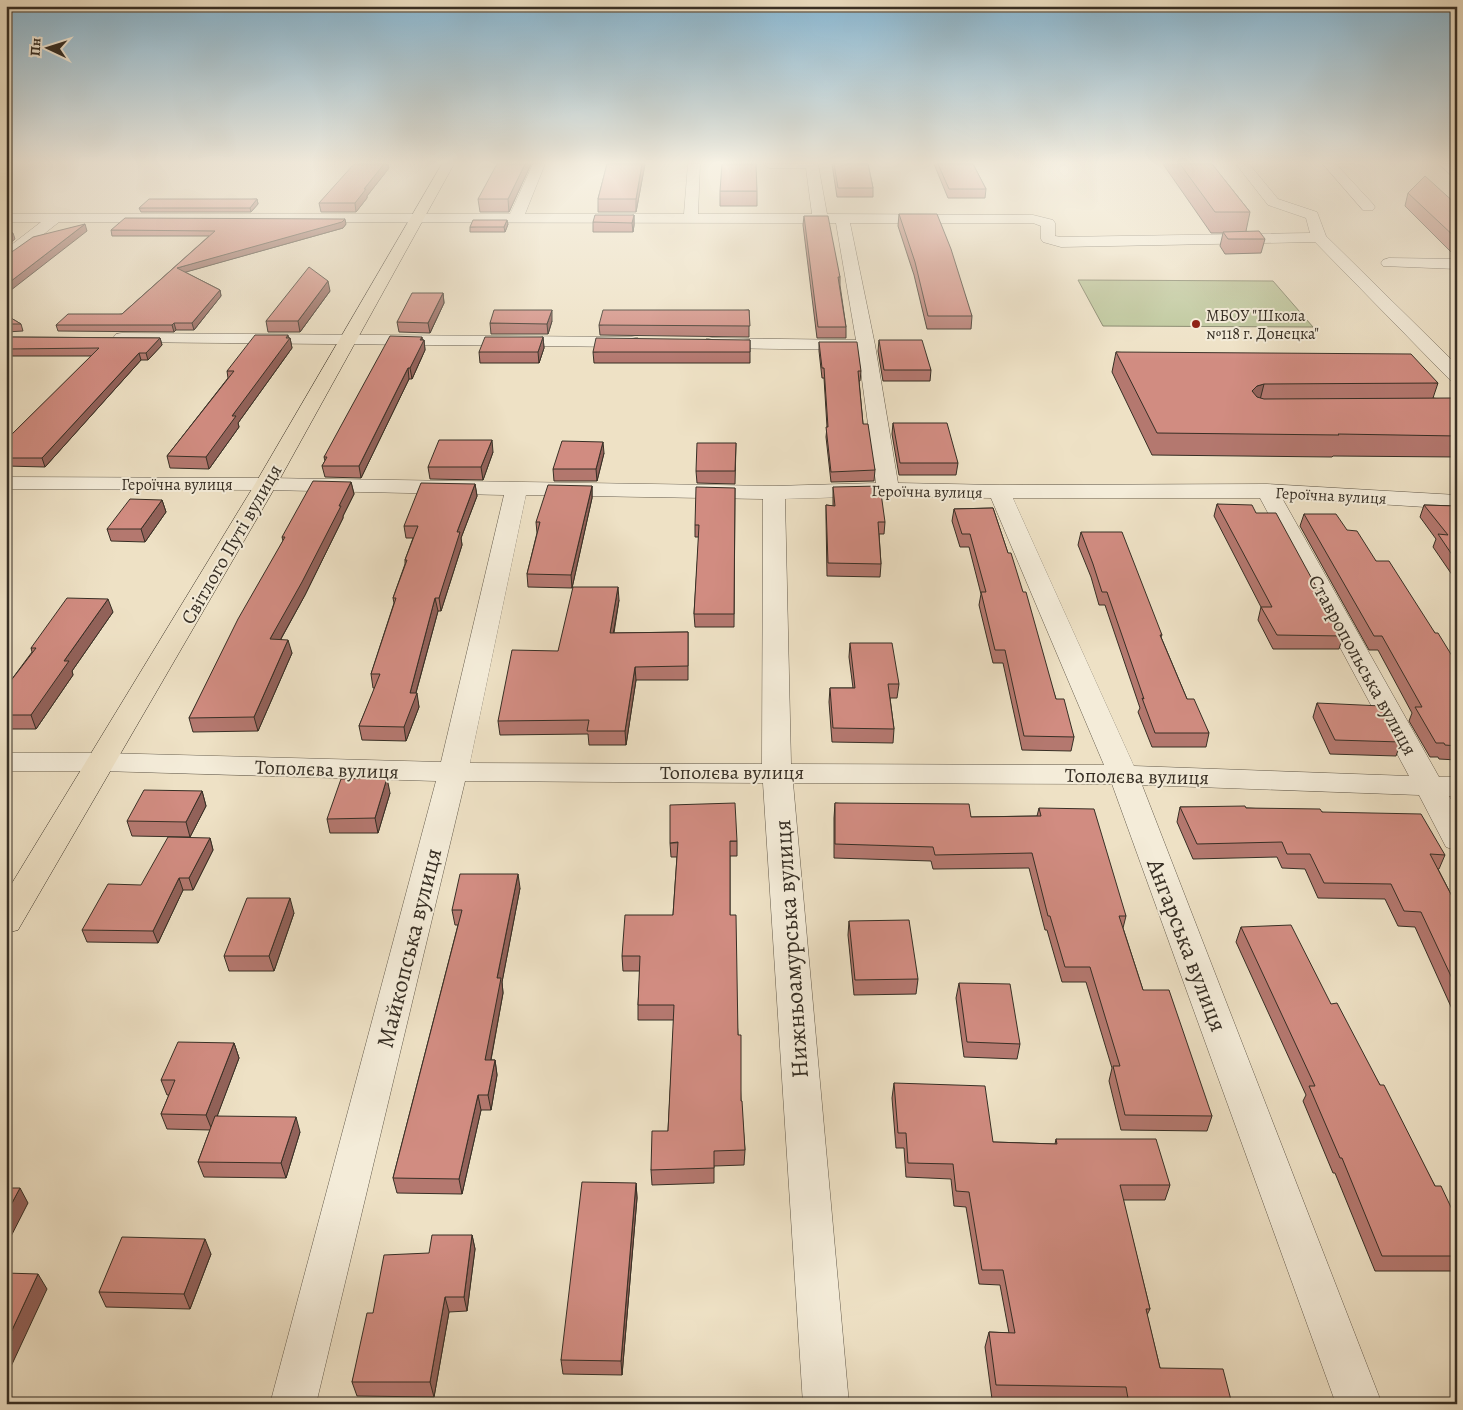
<svg xmlns="http://www.w3.org/2000/svg" width="1463" height="1410" viewBox="0 0 1463 1410" font-family="Alegreya,serif">
	<rect width="100%" height="100%" fill="#eee1c5"/>
	<filter id="stains"><feTurbulence type="fractalNoise" baseFrequency=".004" numOctaves="4"/><feColorMatrix values="0 0 0 0 .2 0 0 0 0 .09 0 0 0 0 .02 0 0 0 .5 -.17"/></filter>
	<radialGradient id="worn" r=".72"><stop offset=".6" stop-color="#630" stop-opacity="0"/><stop offset="1" stop-color="#630" stop-opacity=".3"/></radialGradient>
	<!-- green -->
	<path fill="#b8c395" stroke="#78795d" d="M1078,280L1273,281L1313,327L1103,326Z"/>
	<g fill="none" stroke-linecap="round" stroke-linejoin="round">
		<!-- minor casing -->
		<g stroke="#655c4d" stroke-width="1">
			<path id="minor" d="M533,164H545L525,214H684L688,164H700L698,214H812L806,168H769L763,164H818L827,214L1033,215L1053,220L1055,223V236L1061,237L1310,233L1306,218L1268,205L1236,164H1249L1278,199L1317,212L1326,236L1457,365V382L1450,380L1315,242L1061,247L1043,242L1041,239V226L1033,223H850L875,345L898,483L999,485L1267,484L1457,495V509L1282,498L1439,777H1457V797L1449,796L1457,810V851L1446,847L1419,795L1142,785L1382,1404H1336L1112,784L793,783L849,1404H803L763,783L465,781L316,1404H270L436,781L102,771H6V753H102L441,762L504,495L266,490L6,489V477L266,478L774,486L876,483L858,350L712,348L706,347L703,343L706,339L712,338L856,340L836,223L59,222L11,260L6,262V249L41,222H6V214H510ZM526,495L763,499L762,764L470,763ZM888,496L991,498L1104,765L791,764L785,499ZM1013,498H1260L1409,776L1134,766Z
				M1323,164H1336L1373,204L1375,207L1373,210H1363Z
				M1439,164H1453L1457,167V177L1452,176Z
				M1389,258L1457,259V269L1383,266L1381,263L1383,260Z
				M122,333L632,337L638,338L641,342L638,346L632,347L116,342L113,338L116,334Z"/>
		</g>
		<!-- major casing -->
		<g stroke="#372f25" stroke-width="1">
			<path id="major" d="M442,164H454L277,484L18,930L6,933V893L255,484Z"/>
		</g>
		<!-- minor -->
		<use href="#minor" fill="#f4ecd9" fill-rule="evenodd"/>
		<!-- major -->
		<use href="#major" fill="#eee1c5" fill-rule="evenodd"/>
	</g>
	<!-- wall -->
	<path fill="#b4786f" stroke="#372f25" d="M531,164L509,212H480L478,199Z
		M607,164H645L636,212H598V199Z
		M832,164H868L873,188V197H837Z
		M934,164H973L986,189L985,198H948Z
		M1163,164H1212L1250,212L1246,231L1265,239L1261,253L1225,254L1220,246L1223,233H1211Z
		M389,168L367,196V198L356,212H321L319,203Z
		M720,191H757V206H720Z
		M1408,193L1457,205V255H1454L1405,206Z
		M257,199L258,204L251,212H141L139,208Z
		M899,214L972,316L971,329H927L914,275L898,226Z
		M634,215V225L633,232H593V222Z
		M804,216L840,277V285L846,327V338H817L803,225Z
		M346,224L343,228L185,272L220,290L221,296L194,330H176L174,332L58,331L56,325L122,314L209,236H112L111,230Z
		M508,224L505,232H470V227Z
		M330,291L300,332H268L266,321Z
		M443,293L444,303L430,333L399,332L397,322Z
		M749,310V337L600,335L599,325Z
		M6,315L21,324L23,331L6,332Z
		M552,321L548,334H491L490,323Z
		M6,337L160,338L162,345L148,360H141L45,467L6,466V440L92,356H6Z
		M543,337L544,348L539,363H480L479,352Z
		M288,338H290L292,348L238,423L239,427L209,469L170,468L167,456L228,378L227,371Z
		M422,340H424L425,350L412,379H409L361,478L325,477L322,466L325,461L324,457Z
		M750,340V363H594L593,352Z
		M879,340L931,370L930,381H883L878,351Z
		M819,342L861,371L860,381H859L863,424L875,470L874,481L831,482L826,437L827,427L824,378H822L819,351Z
		M1116,352L1438,383L1433,398L1457,402V457L1333,456L1332,457L1152,455L1112,372Z
		M893,423L958,463L956,475H899L892,434Z
		M736,443L735,484L697,483L696,471Z
		M493,452L483,480L430,479L428,467Z
		M604,453L597,481H554L553,469Z
		M351,482L354,494L343,516V518L305,595L281,639L292,653L258,731L193,732L189,718L283,541L282,537Z
		M475,484L477,496L461,538L462,545L441,611H438L416,693L419,707L406,741L362,740L359,726L375,688H373L371,674L394,603L393,598L405,564V560L413,538H406L404,526Z
		M592,486V498L572,588L528,587L527,574L537,533L536,522Z
		M833,487L885,522L884,534H879L881,564L880,577L827,576L826,518V505L833,506Z
		M735,488L734,627H695L694,614L699,537H695V525Z
		M162,500L166,512L145,542L111,541L107,529Z
		M1217,504L1256,513L1343,636L1339,649H1273L1258,620L1261,607L1214,516Z
		M1424,505L1457,506V582L1433,547L1436,539L1420,517Z
		M993,508L1056,699L1074,737L1071,751L1022,750L1003,663H993L979,605L981,594L969,547H960L952,521L954,509Z
		M1304,514L1347,530L1376,561L1435,633L1457,664V760L1439,759L1438,757H1430L1409,721L1412,713L1378,650H1369L1300,526Z
		M1081,532L1162,635L1161,637L1187,699L1209,733L1206,747H1152L1138,712L1140,708L1105,605H1099L1091,577L1078,545Z
		M619,600L614,633L688,632V680H636L626,745H589L588,734L500,735L498,721L558,651Z
		M113,612L72,671L73,675L36,729H6V687L32,652L31,648Z
		M850,643L899,684L897,698H890L894,729L893,743L832,742L829,702L830,688H853L849,657Z
		M1317,703L1401,742L1396,756L1330,754L1313,717Z
		M202,791L206,806L190,837L132,836L127,821Z
		M390,793L378,833H330L327,819Z
		M835,803L971,817L1037,816L1039,808L1126,916L1123,928L1143,990L1212,1116L1207,1131L1121,1130L1109,1081L1112,1068L1086,982H1062L1047,930H1045L1029,868L933,869L931,861L834,858V818Z
		M1180,807L1246,808L1322,812L1445,855L1439,869H1438L1457,906V1020L1415,927L1398,926L1385,899L1318,898L1305,869L1282,868L1277,857L1193,859L1177,822Z
		M210,838L213,850L193,890H183L158,943L87,942L82,930Z
		M737,841V856H730V915L738,1035L741,1101L745,1150L744,1165L714,1166V1183L652,1185L651,1170L668,1131L674,1020H638V1005L640,971H623L622,956L673,915L677,857H671L670,843Z
		M520,888L502,982L503,993L491,1060H495L497,1075L491,1110H481L462,1194L397,1193L393,1178L458,925H455L452,910Z
		M294,913L274,971H229L224,956Z
		M849,921L918,979L916,994L854,995L848,935Z
		M1241,927L1331,1004L1380,1085L1435,1186L1457,1220V1271H1375L1335,1173H1333L1303,1101L1306,1095L1236,942Z
		M959,983L1020,1044L1017,1059L964,1057L956,998Z
		M234,1043L239,1058L217,1116L300,1132L286,1178L204,1177L198,1162L210,1130L167,1129L161,1114L169,1095H167L161,1080Z
		M894,1083L993,1142L1055,1144L1056,1139L1170,1185L1165,1200H1123L1150,1309L1147,1315L1160,1368L1232,1404H1121V1401L992,1399L985,1347L989,1332L1009,1333L1000,1285L979,1284L966,1207L954,1206L951,1179L906,1177L904,1148H896L892,1098Z
		M636,1183L637,1198L622,1375L563,1374L561,1360Z
		M472,1235L475,1249L467,1311L449,1312L434,1397L357,1396L352,1382L373,1313L429,1253Z
		M211,1254L190,1309L106,1307L99,1292Z"/>
	<!-- shaded-wall -->
	<path fill="#92625a" stroke="#372f25" d="M384,164H388L389,168L367,196V198L356,212L355,203L364,189Z
		M525,164H531L509,212L508,199Z
		M642,164H645L636,212V199Z
		M257,199L258,204L251,212L250,208Z
		M634,215V225L633,232L632,223Z
		M345,219L346,224L343,228L179,274L177,268Z
		M507,220L508,224L505,232L504,227Z
		M85,224L87,231L6,294V285Z
		M13,233L15,239L6,247V239Z
		M328,281L330,291L300,332L298,321Z
		M220,290L221,296L194,330L192,323Z
		M443,293L444,303L430,333L428,323Z
		M552,310V321L548,334L547,324Z
		M174,323L176,330L174,332L172,325Z
		M288,335L289,339L290,338L292,348L238,423L239,427L209,469L206,457L232,416Z
		M422,337L423,342L424,340L425,350L412,379L410,368Z
		M543,337L544,348L539,363L538,352Z
		M160,338L162,345L148,360L146,353Z
		M139,353L141,360L45,467L42,458Z
		M408,368L409,379L361,478L359,466Z
		M1264,384L1259,404L1252,391L1257,386Z
		M492,440L493,452L483,480L481,467Z
		M603,442L604,453L597,481L596,469Z
		M351,482L354,494L343,516V518L305,595L273,653L270,639Z
		M475,484L477,496L461,538L462,545L441,611L439,598L457,532Z
		M592,486V498L572,588L571,575Z
		M162,500L166,512L145,542L141,529Z
		M618,587L619,600L611,646L610,633Z
		M435,598L438,611L415,696L417,693L419,707L406,741L404,727L410,693Z
		M108,599L113,612L72,671L73,675L36,729L31,715L64,661Z
		M288,640L292,653L258,731L254,717Z
		M635,667L636,680L626,745L625,731Z
		M387,778L390,793L378,833L375,818Z
		M202,791L206,806L190,837L186,822Z
		M210,838L213,850L193,890L189,878Z
		M518,874L520,888L502,982L503,993L488,1075L485,1060L497,978Z
		M179,878L183,890L158,943L153,931Z
		M290,898L294,913L274,971L269,956Z
		M234,1043L239,1058L212,1130L206,1115Z
		M495,1060L497,1075L491,1110L488,1095Z
		M478,1095L481,1110L462,1194L459,1179Z
		M296,1117L300,1132L286,1178L281,1163Z
		M636,1183L637,1198L622,1375L621,1361Z
		M20,1188L28,1203L6,1246V1214Z
		M472,1235L475,1249L467,1311L464,1297Z
		M205,1239L211,1254L190,1309L184,1294Z
		M38,1274L47,1289L7,1375L6,1374V1343Z
		M445,1297L449,1312L434,1397L430,1382Z"/>
	<!-- building -->
	<path fill="#d18c81" stroke="#372f25" d="M354,164H384L364,189H366L355,203H319Z
		M497,164H525L508,199H478Z
		M607,164H642L636,199H598Z
		M722,164H756L757,191H720Z
		M834,164H868L873,188H838Z
		M938,164H973L986,189H949Z
		M1180,164H1212L1250,212H1215Z
		M1425,176L1457,205V239L1408,193Z
		M149,199H257L250,208H139Z
		M899,214H937L951,249L972,316H928L915,262Z
		M595,215H634L632,223L593,222Z
		M804,216H828L840,277H838L846,327H818Z
		M125,218L345,219L342,222L177,268L220,290L192,323H174L172,325H56L68,314H122L215,231L111,230Z
		M473,220H507L504,227H470Z
		M85,224L6,285V256L33,237Z
		M6,228L13,233L6,239Z
		M1259,231L1265,239H1228L1223,232Z
		M309,267L328,281L298,321H266Z
		M412,293H443L428,323L397,322Z
		M494,310H552L547,324L490,323Z
		M603,310H749L750,326L599,325Z
		M6,315L21,324H6Z
		M255,335H288L286,338H290L232,416H236L206,457L167,456L234,371H227Z
		M390,336L422,337L420,340H424L410,368H408L359,466H322L327,457H324Z
		M6,337L160,338L146,353H139L42,458H6V440L99,348L6,349Z
		M485,337H543L538,352H479Z
		M596,338L750,340V352H593Z
		M879,340H922L931,370H884Z
		M819,342H857L861,371H858L863,424H868L875,470L831,472L826,427H828L824,368H822Z
		M1116,352L1411,354L1438,383L1264,384L1257,386L1252,391L1257,397L1264,399L1453,398L1457,402V436L1338,434L1339,435L1157,433Z
		M893,423H947L958,463H900Z
		M439,440H492L481,467H428Z
		M562,441L603,442L596,469H553Z
		M697,443H736L735,471H696Z
		M313,481L351,482L339,506H341L302,582L270,639L288,640L254,717L189,718L238,619L285,537H282Z
		M421,483L475,484L457,532H460L439,598H435L410,693H417L404,727L359,726L380,674H371L396,598H393L407,560H405L418,526H404Z
		M548,485L592,486L571,575L527,574L540,522H536Z
		M880,486L885,522H878L881,564L828,563L826,505L835,506L833,487Z
		M696,487L735,488L734,614H694L699,525H695Z
		M130,499L162,500L141,529H107Z
		M1217,504L1252,505L1256,513H1276L1343,636L1277,635L1261,607H1272Z
		M1424,505L1457,506V562L1438,534L1448,535Z
		M993,508L1008,553H1011L1023,592H1026L1056,699H1064L1074,737L1024,736L1005,650H995L981,592H986L970,534H962L954,509Z
		M1304,514H1336L1347,530L1357,531L1376,561H1389L1435,633H1438L1457,664V746L1445,745L1444,743H1436L1415,707H1422L1382,636H1374Z
		M1081,532H1122L1162,635H1160L1187,699H1194L1209,733H1155L1142,698L1144,699L1107,592H1102L1093,564Z
		M573,587H618L610,633L688,632V666L635,667L625,731H587L589,720L498,721L512,650L558,651Z
		M67,598L108,599L64,661H69L31,715H6V687L36,648H31Z
		M850,643H892L899,684H888L894,729L833,728L830,688H855Z
		M1317,703L1382,706L1401,742L1335,740Z
		M387,778L375,818L327,819L341,779Z
		M144,790L202,791L186,822L127,821Z
		M735,803L737,841H730V915H736L738,1035H741V1101H742L745,1150L714,1151V1168L651,1170L652,1131H668L674,1005H638L640,956H622L625,915H673L678,842L670,843V805Z
		M835,803L969,804L971,817L1041,816L1039,808L1094,809L1126,916H1119L1143,990H1169L1212,1116L1125,1115L1113,1066H1120L1090,967H1065L1050,916H1048L1032,853L935,855L933,847L835,844Z
		M1245,806L1246,808L1320,809L1322,812L1421,814L1445,855L1430,854L1457,906V989L1421,912L1404,911L1391,884L1324,883L1310,854H1287L1282,842L1197,844L1180,807Z
		M168,837L210,838L189,878H179L153,931L82,930L108,884L141,885Z
		M460,874H518L497,978H501L485,1060H495L488,1095H478L459,1179L393,1178L462,910H452Z
		M247,898H290L269,956H224Z
		M909,920L918,979L855,980L849,921Z
		M1291,925L1331,1004L1337,1003L1380,1085H1384L1435,1186H1441L1457,1220V1256H1382L1342,1158H1340L1309,1086H1315L1241,927Z
		M959,983L1010,984L1020,1044L967,1042Z
		M178,1042L234,1043L206,1115L161,1114L175,1080H161Z
		M894,1083L985,1086L993,1142L1057,1144L1056,1139H1156L1170,1185H1120L1150,1309H1146L1160,1368L1223,1369L1232,1404H1129L1126,1387L996,1385L989,1332L1015,1333L1003,1270H982L969,1192L956,1191L953,1164L908,1163L906,1133H898Z
		M215,1116L296,1117L281,1163L198,1162Z
		M582,1182L636,1183L621,1361L561,1360Z
		M6,1188H20L6,1214Z
		M432,1235H472L464,1297H445L430,1382H352L367,1313H373L384,1255L429,1253Z
		M122,1237L205,1239L184,1294L99,1292Z
		M6,1273L38,1274L6,1343Z"/>
	<!-- sky -->
	<linearGradient id="sky" x2="0" y2="1"><stop stop-color="#88b8d4"/><stop offset="0.45" stop-color="#f7f2e5"/><stop offset="1" stop-color="#f7f2e5" stop-opacity="0"/></linearGradient>
	<rect width="1463" height="361" fill="url(#sky)"/>
	<!-- markers -->
	<circle fill="#8f2418" stroke="#f4ecd9" stroke-width="2" cx="1196" cy="324" r="5"/>
	<g text-anchor="middle" stroke-width="4" stroke-linejoin="round" paint-order="stroke">
		<!-- far-poi labels -->
		<g font-size="16" fill="#372f25" stroke="#f4ecd9" text-anchor="start">
			<text x="1206" y="321">МБОУ "Школа<tspan x="1206" dy="18">№118 г. Донецка"</tspan></text>
		</g>
		<!-- far-street labels -->
		<g font-size="16" fill="#372f25" stroke="#f4ecd9">
			<text x="177" y="490">Героїчна вулиця</text>
			<text transform="translate(927 491) rotate(1)" y="6">Героїчна вулиця</text>
			<text transform="translate(1331 495) rotate(3)" y="6">Героїчна вулиця</text>
		</g>
		<!-- street labels -->
		<g font-size="20" fill="#372f25" stroke="#f4ecd9">
			<text transform="translate(231 544) rotate(-60)" y="7">Світлого Путі вулиця</text>
			<text transform="translate(1363 665) rotate(61)" y="7">Ставропольська вулиця</text>
			<text transform="translate(327 769) rotate(2)" y="7">Тополєва вулиця</text>
			<text x="732" y="779">Тополєва вулиця</text>
			<text transform="translate(1137 776) rotate(1)" y="7">Тополєва вулиця</text>
		</g>
		<!-- near-street labels -->
		<g font-size="24" fill="#372f25" stroke="#f4ecd9">
			<text transform="translate(1187 945) rotate(69)" y="8">Ангарська вулиця</text>
			<text transform="translate(409 948) rotate(-76)" y="8">Майкопська вулиця</text>
			<text transform="translate(791 949) rotate(-94)" y="8">Нижньоамурська вулиця</text>
		</g>
	</g>
	<!-- margin -->
	<rect width="1463" height="1410" fill="none" stroke="#eee1c5" stroke-width="25"/>
	<rect x="8" y="8" width="1448" height="1395" fill="none" stroke="#372f25" stroke-width="2.5"/>
	<rect x="12" y="12" width="1438" height="1385" fill="none" stroke="#372f25"/>
	<!-- north arrow -->
	<g transform="translate(48 48) rotate(274)" stroke="#f4ecd9" stroke-width="4" paint-order="stroke">
	<path d="M0-4L9 19L0 12L-9 19Z" fill="#372f25"/>
	<text y="-8" font-size="14" font-weight="bold" text-anchor="middle" fill="#372f25">Пн</text>
	</g>
	<rect width="100%" height="100%" filter="url(#stains)"/>
	<rect width="100%" height="100%" fill="url(#worn)"/>
</svg>
